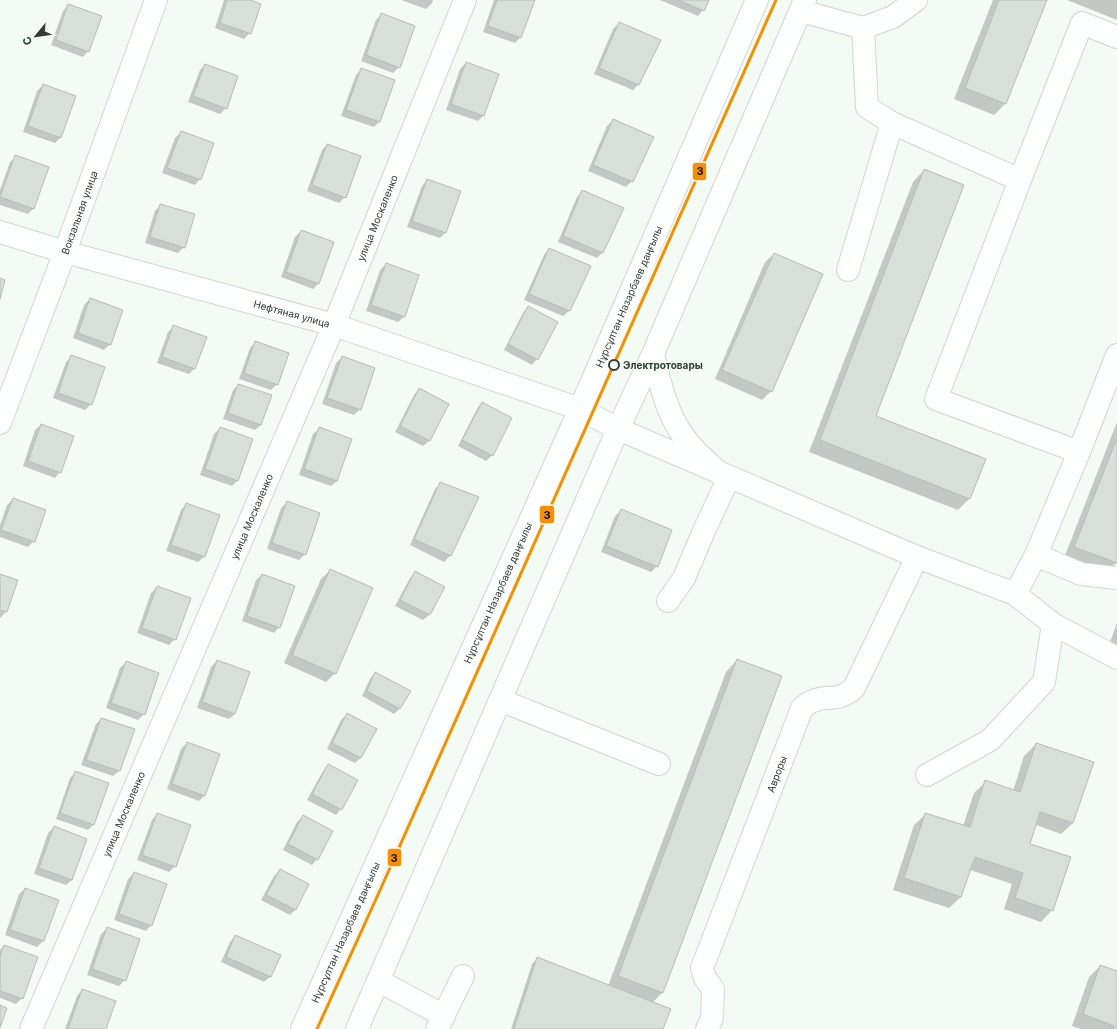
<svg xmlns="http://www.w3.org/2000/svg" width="1117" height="1029" viewBox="0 0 1117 1029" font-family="Inter,sans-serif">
	<rect width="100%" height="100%" fill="#f4fbf5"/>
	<!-- shadow -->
	<path fill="#0003" d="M224,0H248L250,33L244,39L215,28Z
		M401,0H433L432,3L426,9Z
		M494,0H534L520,38L515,43L483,32Z
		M660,0H708L703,10L698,16Z
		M993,0H1046L1005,104L994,115L954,99Z
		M1067,0H1117V20Z
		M68,5L88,51L83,57L51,45L63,11Z
		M381,15L399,67L393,73L361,61L376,20Z
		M619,23L639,84L633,90L594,74L613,29Z
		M466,63L483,116L478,121L446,110L460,69Z
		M205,65L226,108L220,114L188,102L200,70Z
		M362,70L379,122L374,127L341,116L356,75Z
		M43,85L60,138L55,143L23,132L37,91Z
		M613,120L632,181L626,187L588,171L607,126Z
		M181,132L200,179L195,185L162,173L175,138Z
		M327,145L345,197L339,203L307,191L322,150Z
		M16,157L33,209L28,214L0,205V190L10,162Z
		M924,170L874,416L970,498L958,510L809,452L913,182Z
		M427,180L445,233L440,238L407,227L422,186Z
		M583,191L602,253L597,258L558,242L577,197Z
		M161,205L184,247L178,253L145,243L155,211Z
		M301,231L319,283L313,289L281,277L295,237Z
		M549,249L589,266L569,311L563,316L524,300L544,255Z
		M774,254L771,391L762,400L715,379L765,262Z
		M386,264L404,317L398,322L366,311L380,270Z
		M90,299L110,344L104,350L73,338L84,305Z
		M528,307L537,359L532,365L504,350L523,313Z
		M174,326L194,369L189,374L157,363L168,332Z
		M256,342L277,384L271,390L239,379L250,348Z
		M72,356L91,404L85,410L53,398L66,362Z
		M342,357L360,409L354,415L322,404L336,363Z
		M238,385L261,425L255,430L223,419L233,390Z
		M419,389L448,404L429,441L423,446L395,432L414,395Z
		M482,403L492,455L486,461L458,446L477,409Z
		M1117,422V562L1105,574L1064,558Z
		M41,425L60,472L55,478L23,466L35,430Z
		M220,428L237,481L232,486L200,475L214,434Z
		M319,429L337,481L331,486L299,475L313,434Z
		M441,483L478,498L450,556L444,562L410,545L435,489Z
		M13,499L34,541L28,547L0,537V525L7,505Z
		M287,502L305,554L299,560L267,549L281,508Z
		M186,504L218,516L204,557L198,562L166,551L181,510Z
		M621,510L657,566L651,572L601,552L615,516Z
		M330,570L335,673L326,682L284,663L321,579Z
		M415,572L443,587L429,615L423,620L395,606L410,578Z
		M0,575L17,581L6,612L0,618Z
		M262,575L279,627L274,633L242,621L256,580Z
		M157,587L175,639L169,645L137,633L151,593Z
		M1117,623V648L1109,645Z
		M737,660L781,677L662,993L652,1003L662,1029H511L532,964L538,958L608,986L726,672Z
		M217,661L235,714L229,719L197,708L211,667Z
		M126,662L144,714L138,720L106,708L120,668Z
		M375,673L409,692L399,709L394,714L362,696L370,679Z
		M347,715L361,758L355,763L327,749L341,720Z
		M101,719L134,730L119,771L113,776L81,765L96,724Z
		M187,743L205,795L199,801L167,789L181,749Z
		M1036,744L1073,823L1061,834L1036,825L1029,844L1052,910L1041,922L1004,909L1012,884L970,870L961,897L949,908L893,890L914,825L926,814L963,826L974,793L986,782L1013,791L1024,756Z
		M328,765L341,809L336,815L307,800L323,771Z
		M76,772L93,825L88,830L56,819L70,778Z
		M157,814L175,866L169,872L137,860L152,820Z
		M303,817L317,859L312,865L283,850L297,822Z
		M54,827L72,880L66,885L34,874L48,833Z
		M280,870L308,885L295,910L290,915L261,900L274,876Z
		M134,873L151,925L146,931L114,920L128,879Z
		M25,889L57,900L43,941L37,947L5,935L19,894Z
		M107,928L125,980L119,986L87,975L101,934Z
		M235,936L279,956L270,977L264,982L221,962L230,942Z
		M4,946L22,998L16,1004L0,998V950Z
		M1100,966L1117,972V1029H1081L1072,1026L1089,977Z
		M82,990L105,1029H65L77,996Z"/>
	<!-- building -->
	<path fill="#d8dfd9" stroke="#b6bdb7" d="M227,0H251L261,4L251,34L220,23Z
		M497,0H535L521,38L488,26Z
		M678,0H709L704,11Z
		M999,0H1047L1006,104L965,88Z
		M68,4L102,16L89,52L56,40Z
		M381,13L415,26L400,68L366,55Z
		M619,22L661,40L639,85L599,68Z
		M466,62L499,74L484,116L451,104Z
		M205,64L238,76L227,109L193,96Z
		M361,68L395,80L380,122L346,110Z
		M43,84L76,96L61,138L28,126Z
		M613,119L654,137L633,182L593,165Z
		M181,131L214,143L201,180L167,168Z
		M327,144L361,156L346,198L312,185Z
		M15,155L49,167L34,209L0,197Z
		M924,169L964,185L876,416L986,459L970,499L820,440Z
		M427,179L461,191L446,233L412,221Z
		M582,190L624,208L603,253L563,236Z
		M160,204L195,214L185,248L150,237Z
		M301,230L334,242L319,284L286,272Z
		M549,248L591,266L570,311L529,294Z
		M774,253L823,274L772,392L722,370Z
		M386,263L419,275L405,317L371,305Z
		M0,278L5,280L0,299Z
		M90,298L123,310L111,345L78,333Z
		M528,306L558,322L538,360L508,344Z
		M173,325L207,337L195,369L162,357Z
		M255,341L289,353L278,385L244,373Z
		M71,355L105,367L92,405L58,393Z
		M342,356L375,368L361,410L327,398Z
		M238,384L272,395L261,425L228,413Z
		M419,388L449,404L430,441L400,426Z
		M482,402L512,418L493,456L462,440Z
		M41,424L74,436L61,473L28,461Z
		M220,427L253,439L238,481L205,469Z
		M319,427L352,439L337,481L304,469Z
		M1117,438V563L1074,547Z
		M440,482L479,497L451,556L414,539Z
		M13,498L46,510L35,542L1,530Z
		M287,501L320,513L306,555L272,543Z
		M186,503L220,515L205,557L171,545Z
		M621,509L672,530L658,567L606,546Z
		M330,569L373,588L336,674L292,655Z
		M415,571L445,587L430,615L400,600Z
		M0,574L18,580L7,612L0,610Z
		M262,574L295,586L280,628L247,616Z
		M157,586L191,598L176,640L142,628Z
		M737,659L782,676L663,993L618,976Z
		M217,660L250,672L235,714L202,702Z
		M126,661L159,673L145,715L111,703Z
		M375,672L411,691L400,709L367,691Z
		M347,713L377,729L361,758L332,743Z
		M101,718L135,729L120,771L86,760Z
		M187,742L220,754L205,796L172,784Z
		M1036,743L1094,762L1073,823L1040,812L1030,844L1071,857L1053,911L1015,898L1023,873L975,857L961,897L904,878L925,813L970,827L985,780L1020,792Z
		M328,764L358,780L342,810L312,794Z
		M75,771L109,783L94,825L60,813Z
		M157,813L191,825L176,867L142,855Z
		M303,815L333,831L318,860L288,844Z
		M54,826L87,839L72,880L39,868Z
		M280,869L309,884L296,910L266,895Z
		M134,872L167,884L152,926L119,914Z
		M25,888L59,900L44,941L10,930Z
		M107,927L140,939L126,981L92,969Z
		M235,935L281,955L271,977L226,957Z
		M4,945L38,957L23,999L0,991V956Z
		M537,957L671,1009L663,1029H514Z
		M1100,965L1117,971V1029H1113L1114,1026L1083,1014Z
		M82,989L116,1001L106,1029H68Z
		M0,1005L7,1008L0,1028Z"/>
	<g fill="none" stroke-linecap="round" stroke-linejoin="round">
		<!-- minor casing -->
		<g stroke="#d0d7d1" stroke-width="24">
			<g id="minor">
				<path d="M801,11L863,28L867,107L892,123L1020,180L1082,23L1117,37"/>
				<path d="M863,28L893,17L916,0"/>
				<path d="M1020,180L936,399L1079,452"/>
				<path id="s1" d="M0,232L65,252L334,325L580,409"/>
				<path d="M848,270L892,123"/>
				<path id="s2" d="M0,423L65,252L156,0"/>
				<path d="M618,429L917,557L1015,594L1053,624L1117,658"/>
				<path d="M1036,555L1081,574L1117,578"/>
				<path d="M1015,594L1036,555L1079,452L1117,355"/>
				<path d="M668,601L684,578L703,533L729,477"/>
				<path d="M500,700L659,764"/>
				<path d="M927,775L990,740L1044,682L1053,624"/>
				<path d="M379,981L444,1016"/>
				<path id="s3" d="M31,1029L334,325L465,0"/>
				<path d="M437,1029L463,976"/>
				<path id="s4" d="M707,1029L712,1018L713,989L705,978L702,968L802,708C805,706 809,702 813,701C830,694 837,703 854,688L917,557"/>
			</g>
		</g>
		<!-- major casing -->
		<g stroke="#d0d7d1" stroke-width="24">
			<g id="major">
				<path d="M653,354C661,387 668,421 692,447C700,456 710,464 719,473"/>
				<path d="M580,409L618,429"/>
				<path id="s5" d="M302,1029L580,409L757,0"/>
				<path d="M357,1029L618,429L653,354L805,0"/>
			</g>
		</g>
		<!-- minor -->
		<use href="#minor" stroke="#fdfefe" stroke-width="22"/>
		<!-- major -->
		<use href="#major" stroke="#fdfefe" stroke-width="22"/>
		<!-- tram-1 casing -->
		<g stroke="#f1fef3" stroke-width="6">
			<path id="tram-1" d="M317,1029L381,888L776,0"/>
		</g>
		<!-- tram-1 -->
		<use href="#tram-1" stroke="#f58f03" stroke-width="3"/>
	</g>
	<!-- markers -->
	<circle fill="#f1fef3" stroke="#333b34" stroke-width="2" cx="614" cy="365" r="5"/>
	<g text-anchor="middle" stroke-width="3" stroke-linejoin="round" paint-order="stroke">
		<!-- street labels -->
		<g font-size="10" fill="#333b34" stroke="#f1fef3">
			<text dy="4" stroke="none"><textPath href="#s2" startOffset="225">Вокзальная улица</textPath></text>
			<text dy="4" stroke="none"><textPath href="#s3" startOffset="882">улица Москаленко</textPath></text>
			<text dy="4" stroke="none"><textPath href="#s5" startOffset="802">Нұрсұлтан Назарбаев даңғылы</textPath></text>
			<text dy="4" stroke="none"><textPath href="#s1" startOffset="303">Нефтяная улица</textPath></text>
			<text dy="4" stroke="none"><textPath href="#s3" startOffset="558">улица Москаленко</textPath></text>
			<text dy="4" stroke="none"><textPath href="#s5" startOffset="478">Нұрсұлтан Назарбаев даңғылы</textPath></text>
			<text dy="4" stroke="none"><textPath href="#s4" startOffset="273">Авроры</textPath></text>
			<text dy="4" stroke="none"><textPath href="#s3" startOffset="234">улица Москаленко</textPath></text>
			<text dy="4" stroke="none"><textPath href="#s5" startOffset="106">Нұрсұлтан Назарбаев даңғылы</textPath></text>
		</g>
		<!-- stop labels -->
		<g font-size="10" font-weight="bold" fill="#333b34" stroke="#f1fef3" text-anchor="start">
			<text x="623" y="369">Электротовары</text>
		</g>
	</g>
	<g stroke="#f1fef3" stroke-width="1.5">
		<rect x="692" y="162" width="15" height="19" rx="4" fill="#f58f03"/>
		<rect x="539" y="505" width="16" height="19" rx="4" fill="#f58f03"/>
		<rect x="387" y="848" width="15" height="19" rx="4" fill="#f58f03"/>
	</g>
	<g font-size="11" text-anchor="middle" font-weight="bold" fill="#111">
		<text x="700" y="175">3</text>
		<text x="547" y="519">3</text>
		<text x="394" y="862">3</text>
	</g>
	<!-- north arrow -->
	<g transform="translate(36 36) rotate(241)" stroke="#f1fef3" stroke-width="3" paint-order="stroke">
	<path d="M0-3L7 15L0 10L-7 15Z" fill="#333b34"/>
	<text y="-6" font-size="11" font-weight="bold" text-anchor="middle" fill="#333b34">С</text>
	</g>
</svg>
